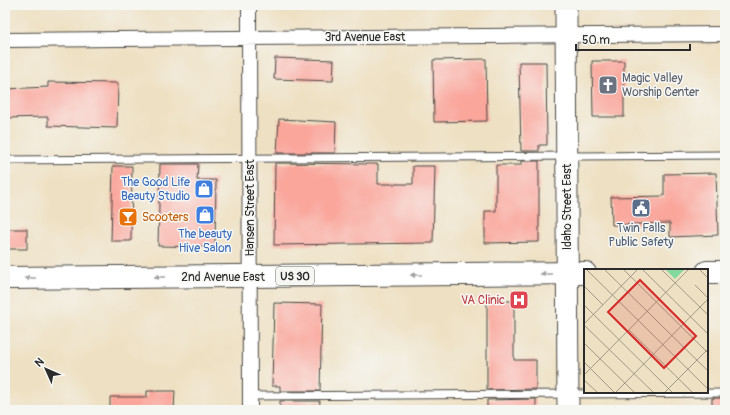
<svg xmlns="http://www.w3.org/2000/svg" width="730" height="415" viewBox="0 0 730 415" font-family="Pangolin,sans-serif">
	<rect width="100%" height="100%" fill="#f6f6f2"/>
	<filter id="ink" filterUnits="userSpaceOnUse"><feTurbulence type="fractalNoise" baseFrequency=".025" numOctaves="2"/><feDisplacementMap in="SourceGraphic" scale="8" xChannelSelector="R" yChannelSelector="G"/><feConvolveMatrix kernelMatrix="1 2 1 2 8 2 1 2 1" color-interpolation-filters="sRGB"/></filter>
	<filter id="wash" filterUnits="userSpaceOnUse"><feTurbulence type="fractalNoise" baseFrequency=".012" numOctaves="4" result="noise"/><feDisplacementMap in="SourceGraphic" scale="16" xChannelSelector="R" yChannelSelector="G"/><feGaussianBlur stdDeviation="0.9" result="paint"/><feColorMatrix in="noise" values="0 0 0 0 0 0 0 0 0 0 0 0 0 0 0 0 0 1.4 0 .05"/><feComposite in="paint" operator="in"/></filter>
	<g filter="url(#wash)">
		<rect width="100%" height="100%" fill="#eee0c2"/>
		<g id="blocks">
			<!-- building -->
			<path fill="#faa69b" d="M275,58L334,60L333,81L274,79Z
				M486,59L487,121L434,122L433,60Z
				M592,61H624V117H593Z
				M519,62H546L547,145H539V151H521Z
				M48,82L118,83L117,128L48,126V117L5,118V89L48,87Z
				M279,119L336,122L335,153H277Z
				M521,161H539V242L485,243V211H496V165H521Z
				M275,163L378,164V184H413V166H435L433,243L274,245Z
				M160,164H198L197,180H216L215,247L158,246Z
				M113,166H132L131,241H111Z
				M716,173L718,235L670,237V223L612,225L611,197L664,196V174Z
				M5,229H27V249H5Z
				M487,301H514V360H536V389L487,390Z
				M274,303L322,304L320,391H280V386H272Z
				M147,391H175L174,410H110V397H147Z
				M712,398H725V410H712Z
				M536,399V410H487V400Z
				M280,401H320L319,410H280Z"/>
		</g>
	</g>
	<g filter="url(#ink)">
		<use href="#blocks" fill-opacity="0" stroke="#484642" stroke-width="1"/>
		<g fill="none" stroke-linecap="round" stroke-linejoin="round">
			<!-- lane casing -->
			<g stroke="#484642" stroke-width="9">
				<path id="lane" d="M5,160L725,155
					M250,396L725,393"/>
			</g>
			<!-- street casing -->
			<g stroke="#484642" stroke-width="16">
				<path id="street" d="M249,5L250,410
					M5,40L725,34"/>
			</g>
			<!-- secondary casing -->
			<g stroke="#484642" stroke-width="23">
				<path id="secondary" d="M566,5L568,410"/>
			</g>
			<!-- primary casing -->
			<g stroke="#484642" stroke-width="24">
				<path id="primary" d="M707,272H725
					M5,278L585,273"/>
			</g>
			<!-- lane -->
			<use href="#lane" stroke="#fff" stroke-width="7"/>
			<!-- street -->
			<use href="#street" stroke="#fff" stroke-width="14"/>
			<!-- secondary -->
			<use href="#secondary" stroke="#fff" stroke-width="21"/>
			<!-- primary -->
			<use href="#primary" stroke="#fff" stroke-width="22"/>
		</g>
		<!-- one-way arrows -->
		<defs><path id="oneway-solid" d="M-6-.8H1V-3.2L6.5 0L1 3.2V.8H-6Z"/></defs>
		<g fill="#a0a0a0">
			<use href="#oneway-solid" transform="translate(546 274) rotate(180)"/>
			<use href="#oneway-solid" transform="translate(416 275) rotate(180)"/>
			<use href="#oneway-solid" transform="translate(160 277) rotate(180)"/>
			<use href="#oneway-solid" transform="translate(30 278) rotate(180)"/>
		</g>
	</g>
	<!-- icons -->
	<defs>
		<g id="church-square" transform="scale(1)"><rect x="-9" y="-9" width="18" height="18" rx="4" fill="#6b7280" stroke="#f6f6f2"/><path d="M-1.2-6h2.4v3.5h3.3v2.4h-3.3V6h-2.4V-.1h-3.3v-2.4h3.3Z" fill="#fff"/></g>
		<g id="shop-square" transform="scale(1)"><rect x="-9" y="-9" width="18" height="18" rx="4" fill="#3f7fe0" stroke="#f6f6f2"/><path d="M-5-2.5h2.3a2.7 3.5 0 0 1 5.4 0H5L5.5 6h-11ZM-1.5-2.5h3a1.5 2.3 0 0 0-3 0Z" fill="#fff"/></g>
		<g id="civic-square" transform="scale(1)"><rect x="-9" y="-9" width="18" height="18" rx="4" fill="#5c6f8a" stroke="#f6f6f2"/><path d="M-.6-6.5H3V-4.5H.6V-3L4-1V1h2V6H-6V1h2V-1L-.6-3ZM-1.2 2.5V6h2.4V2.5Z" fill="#fff"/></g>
		<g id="bar-square" transform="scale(1)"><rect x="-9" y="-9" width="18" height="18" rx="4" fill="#e8710a" stroke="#f6f6f2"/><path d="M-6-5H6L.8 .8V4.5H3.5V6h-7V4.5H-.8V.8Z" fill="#fff"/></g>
		<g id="hospital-square" transform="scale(1)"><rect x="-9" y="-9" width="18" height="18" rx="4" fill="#e0444e" stroke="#f6f6f2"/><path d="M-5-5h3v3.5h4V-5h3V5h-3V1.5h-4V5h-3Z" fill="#fff"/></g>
	</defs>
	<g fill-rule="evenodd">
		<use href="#church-square" x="608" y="85"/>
		<use href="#shop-square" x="204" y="189"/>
		<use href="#civic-square" x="641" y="208"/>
		<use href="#shop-square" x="205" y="215"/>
		<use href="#bar-square" x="128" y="217"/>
		<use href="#hospital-square" x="519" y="300"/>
	</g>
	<g text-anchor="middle" stroke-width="3" stroke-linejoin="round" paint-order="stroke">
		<!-- shield labels -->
		<rect fill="#f6f6f2" stroke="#686867" stroke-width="1" x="276" y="267" width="38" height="18" rx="3"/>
		<g font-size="11" font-weight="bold" fill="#2b2b2b">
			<text x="295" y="280">US 30</text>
		</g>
		<!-- street labels -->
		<g font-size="12" fill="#2b2b2b" stroke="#f6f6f2">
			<text x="365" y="41">3rd Avenue East</text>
			<text transform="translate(567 207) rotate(-90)" y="4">Idaho Street East</text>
			<text transform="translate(250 208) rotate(-90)" y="4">Hansen Street East</text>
			<text x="223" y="281">2nd Avenue East</text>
		</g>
		<!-- worship labels -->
		<g font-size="12" fill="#5b616d" stroke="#f6f6f2" text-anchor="start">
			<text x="622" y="82">Magic Valley<tspan x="622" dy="14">Worship Center</tspan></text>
		</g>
		<!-- shop labels -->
		<g font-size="12" fill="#366cbe" stroke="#f6f6f2" text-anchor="end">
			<text x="190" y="186">The Good Life<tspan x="190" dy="14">Beauty Studio</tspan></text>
			<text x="205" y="238" text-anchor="middle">The beauty<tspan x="205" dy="14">Hive Salon</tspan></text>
		</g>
		<!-- food labels -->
		<g font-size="12" fill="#c56008" stroke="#f6f6f2" text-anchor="start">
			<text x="142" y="221">Scooters</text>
		</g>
		<!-- service labels -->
		<g font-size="12" fill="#4e5e75" stroke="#f6f6f2">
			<text x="641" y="232">Twin Falls<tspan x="641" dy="14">Public Safety</tspan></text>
		</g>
		<!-- health labels -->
		<g font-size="12" fill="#be3a42" stroke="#f6f6f2" text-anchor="end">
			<text x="505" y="304">VA Clinic</text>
		</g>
	</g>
	<!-- overview -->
	<g transform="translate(584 269)">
		<rect width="124" height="124" fill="#eee0c2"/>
		<path d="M81,0H101L91,10Z" fill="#83da9e"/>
		<path fill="none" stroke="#a09886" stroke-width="1" d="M2,0L124,120M20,0L124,102M39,0L124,84M58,0L124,65M77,0L124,46M115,0L124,9M111,16L124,29M0,17L19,36M0,36L89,124M0,55L54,0M0,56L70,124M45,61L109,124M0,74L51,124M0,93L31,124M0,106L105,0M0,111L14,124M31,124L124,30M80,124L124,80"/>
		<path fill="#d62828" fill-opacity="0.15" stroke="#d62828" stroke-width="2" d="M56,11L112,67L80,99L24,43Z"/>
		<rect width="124" height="124" fill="none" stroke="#2b2b2b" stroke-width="2"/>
	</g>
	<!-- margin -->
	<rect width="730" height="415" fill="none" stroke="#f6f6f2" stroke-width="20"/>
	<!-- north arrow -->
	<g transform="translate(46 369) rotate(315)" stroke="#f6f6f2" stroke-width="3" paint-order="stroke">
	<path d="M0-3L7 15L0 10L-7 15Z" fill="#2b2b2b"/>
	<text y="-6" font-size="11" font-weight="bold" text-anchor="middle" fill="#2b2b2b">N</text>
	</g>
	<!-- scale -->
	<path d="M576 44v6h114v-6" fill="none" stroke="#2b2b2b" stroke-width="2"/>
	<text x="582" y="44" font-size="12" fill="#2b2b2b" stroke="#f6f6f2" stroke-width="3" paint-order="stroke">50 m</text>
</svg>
